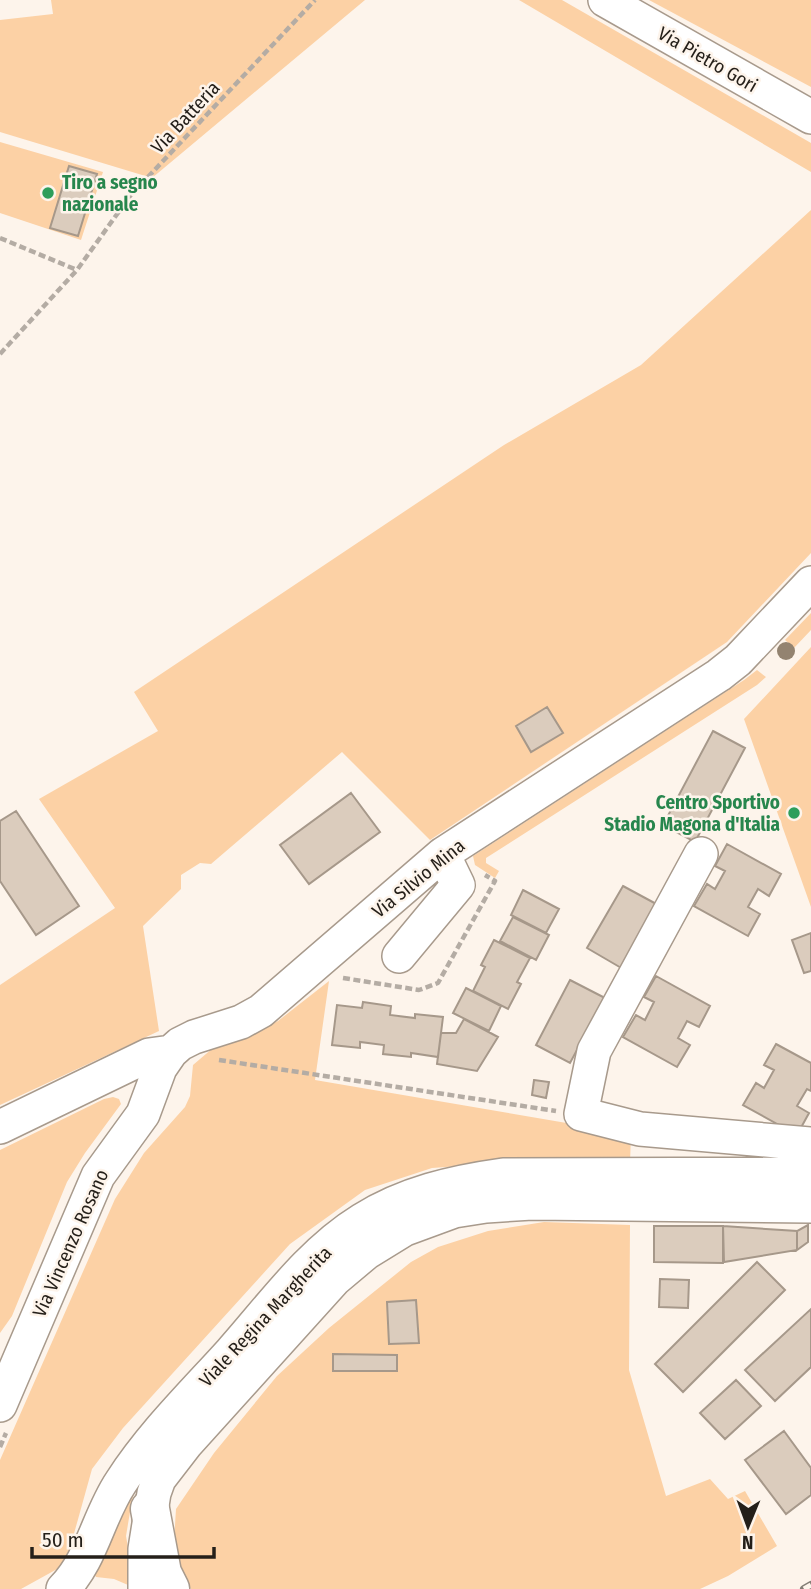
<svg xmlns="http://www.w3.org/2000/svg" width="811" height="1589" viewBox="0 0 811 1589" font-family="'Fira Sans Condensed',sans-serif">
	<rect width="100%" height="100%" fill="#fdf4eb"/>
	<!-- green -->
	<path fill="#fcd1a5" d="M51,0H365L152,178L0,132V20L53,14Z
		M519,0H562L811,143V172Z
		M649,0H811V87Z
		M0,142L103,172L81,240L0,213Z
		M811,210V553L727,642L430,840L342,752L211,864L200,863L181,875V889L143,926L159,1031L0,1105V985L115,908L39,799L158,731L134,692L504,445L641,365Z
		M811,613V630L794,648L785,640Z
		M811,647V907L744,719Z
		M757,670L766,677L757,685L486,858V863L499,871L495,878L475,865L473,856L744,680Z
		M329,981L315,1080L631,1134L630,1163L517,1162L432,1168L365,1190L290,1244L123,1428L92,1469L70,1548L59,1568L21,1589H0V1460L115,1199L144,1153L185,1107L190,1096L193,1065L220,1042L252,1033L278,1021Z
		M113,1097L119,1099L121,1104L85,1153L67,1182L12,1316L0,1333V1150L104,1099Z
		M544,1222L630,1225L629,1370L666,1496L710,1479L728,1499L745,1491L777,1546L728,1576L700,1589H191L177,1571L174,1541L176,1509L214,1453L277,1376L329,1328L411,1262L438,1247L488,1231Z
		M141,1472L132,1500L126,1536L135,1588L114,1579L96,1577L94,1574Z"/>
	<!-- building -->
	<path fill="#dbccbd" stroke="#a6988a" stroke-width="2" d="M69,166L97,174L78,236L50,228Z
		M547,707L563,733L531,752L516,726Z
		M713,731L745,748L695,842L663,825Z
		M351,793L380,832L309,884L280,845Z
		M16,811L79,906L36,935L0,881V821Z
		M727,844L781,874L769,896L758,889L748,907L760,914L748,936L694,906L707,884L715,889L725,871L715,866Z
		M623,886L660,906L623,969L587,948Z
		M523,890L559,909L546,933L511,915Z
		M513,917L549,935L536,960L500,941Z
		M811,933V971L804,973L792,940Z
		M494,940L530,958L517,982L521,984L508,1009L473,991L485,967L481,965Z
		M656,976L710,1006L699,1027L687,1021L678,1038L690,1045L677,1067L623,1037L636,1015L645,1020L654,1002L644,997Z
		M570,980L605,998L570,1063L536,1045Z
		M466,988L501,1006L489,1031L453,1013Z
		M363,1002L391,1006L390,1015L415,1018V1014L443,1017L438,1057L411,1053V1057L383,1054L384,1045L360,1042V1048L332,1045L337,1005L362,1008Z
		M464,1019L498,1037L477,1071L437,1064L441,1033H456Z
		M776,1044L811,1063V1091L807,1089L797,1106L809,1113L797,1135L743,1105L756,1083L764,1088L774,1070L764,1065Z
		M534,1080L549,1082L546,1098L532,1095Z
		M808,1225V1242L797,1250V1231Z
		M654,1226H723V1263L654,1262Z
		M723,1226L797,1231V1250L724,1262Z
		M757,1262L785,1290L683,1392L655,1364Z
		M660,1279L689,1280L688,1308L659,1307Z
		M416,1300L419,1343L389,1344L387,1302Z
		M811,1309V1367L775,1401L745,1370Z
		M333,1354L397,1355V1371H333Z
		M736,1380L761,1406L725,1439L700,1413Z
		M784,1431L811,1468V1495L786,1514L745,1460Z"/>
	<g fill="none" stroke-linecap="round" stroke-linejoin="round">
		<!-- minor casing -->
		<g stroke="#a89a8c" stroke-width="36">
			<path id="minor" d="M605,0L811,117
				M701,854L594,1051L581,1114L640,1129L811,1144
				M399,956L458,885L443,854
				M0,1127L149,1055L171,1052L180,1044L194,1037L241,1022L261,1011L443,854L719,675L738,660L811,583
				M0,1405L98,1176L143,1114L160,1068L171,1052
				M63,1589C92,1560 98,1516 121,1482C152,1434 193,1394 231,1352C271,1307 310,1252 362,1220C405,1193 453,1182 503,1175L811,1174
				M145,1589V1549L154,1493L159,1479L186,1444L335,1279L366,1253L405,1229L454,1211L486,1206L532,1203L811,1206"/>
		</g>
		<!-- major casing -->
		<g stroke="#a89a8c" stroke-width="41">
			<path id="major" d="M150,1509L162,1573L170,1589"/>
		</g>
		<!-- path -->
		<path stroke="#b4aca4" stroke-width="4.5" stroke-dasharray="7 3.5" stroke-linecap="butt" d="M0,238L77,270
			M0,354L77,270L130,196L315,0
			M343,978L419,990L438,983L495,881L485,875
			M219,1060L556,1111
			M0,1447L6,1433"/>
		<!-- minor -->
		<use href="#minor" stroke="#fff" stroke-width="33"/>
		<!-- major -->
		<use href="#major" stroke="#fff" stroke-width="38"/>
		<!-- rail casing -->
		<g stroke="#837d75" stroke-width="8">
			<path id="rail" d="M804,1589L811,1585"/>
		</g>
		<!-- rail -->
		<use href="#rail" stroke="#fdf4eb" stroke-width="5" stroke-dasharray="16" stroke-linecap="butt"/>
	</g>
	<!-- trees -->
	<circle fill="#938370" cx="786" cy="651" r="9"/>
	<!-- markers -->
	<g fill="#2e9e5b" stroke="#fdf4eb" stroke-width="2.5">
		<circle cx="48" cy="193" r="7"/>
		<circle cx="794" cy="813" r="7"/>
	</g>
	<g text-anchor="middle" stroke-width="5" stroke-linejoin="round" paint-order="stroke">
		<!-- street labels -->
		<g font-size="19" fill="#241f19" stroke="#fdf4eb">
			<text transform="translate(708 59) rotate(30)" y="7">Via Pietro Gori</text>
			<text transform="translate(185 117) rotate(-47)" y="7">Via Batteria</text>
			<text transform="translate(418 878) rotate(-39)" y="7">Via Silvio Mina</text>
			<text transform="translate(70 1243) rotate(-66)" y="7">Via Vincenzo Rosano</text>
			<text transform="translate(265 1316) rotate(-47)" y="7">Viale Regina Margherita</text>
		</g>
		<!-- leisure labels -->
		<g font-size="19" font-weight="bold" fill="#27864d" stroke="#fdf4eb" text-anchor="start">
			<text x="62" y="189">Tiro a segno<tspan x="62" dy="22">nazionale</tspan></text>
			<text x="780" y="809" text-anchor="end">Centro Sportivo<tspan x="780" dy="22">Stadio Magona d'Italia</tspan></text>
		</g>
	</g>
	<!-- north arrow -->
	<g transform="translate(748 1526) rotate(181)" stroke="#fdf4eb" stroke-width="5" paint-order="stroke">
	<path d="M0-5L12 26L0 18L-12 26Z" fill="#241f19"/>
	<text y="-10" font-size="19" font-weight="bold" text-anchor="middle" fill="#241f19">N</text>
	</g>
	<!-- scale -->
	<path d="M32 1547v10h182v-10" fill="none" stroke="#241f19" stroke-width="3.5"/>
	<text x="42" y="1547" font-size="21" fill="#241f19" stroke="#fdf4eb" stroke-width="5" paint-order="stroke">50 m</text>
</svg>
